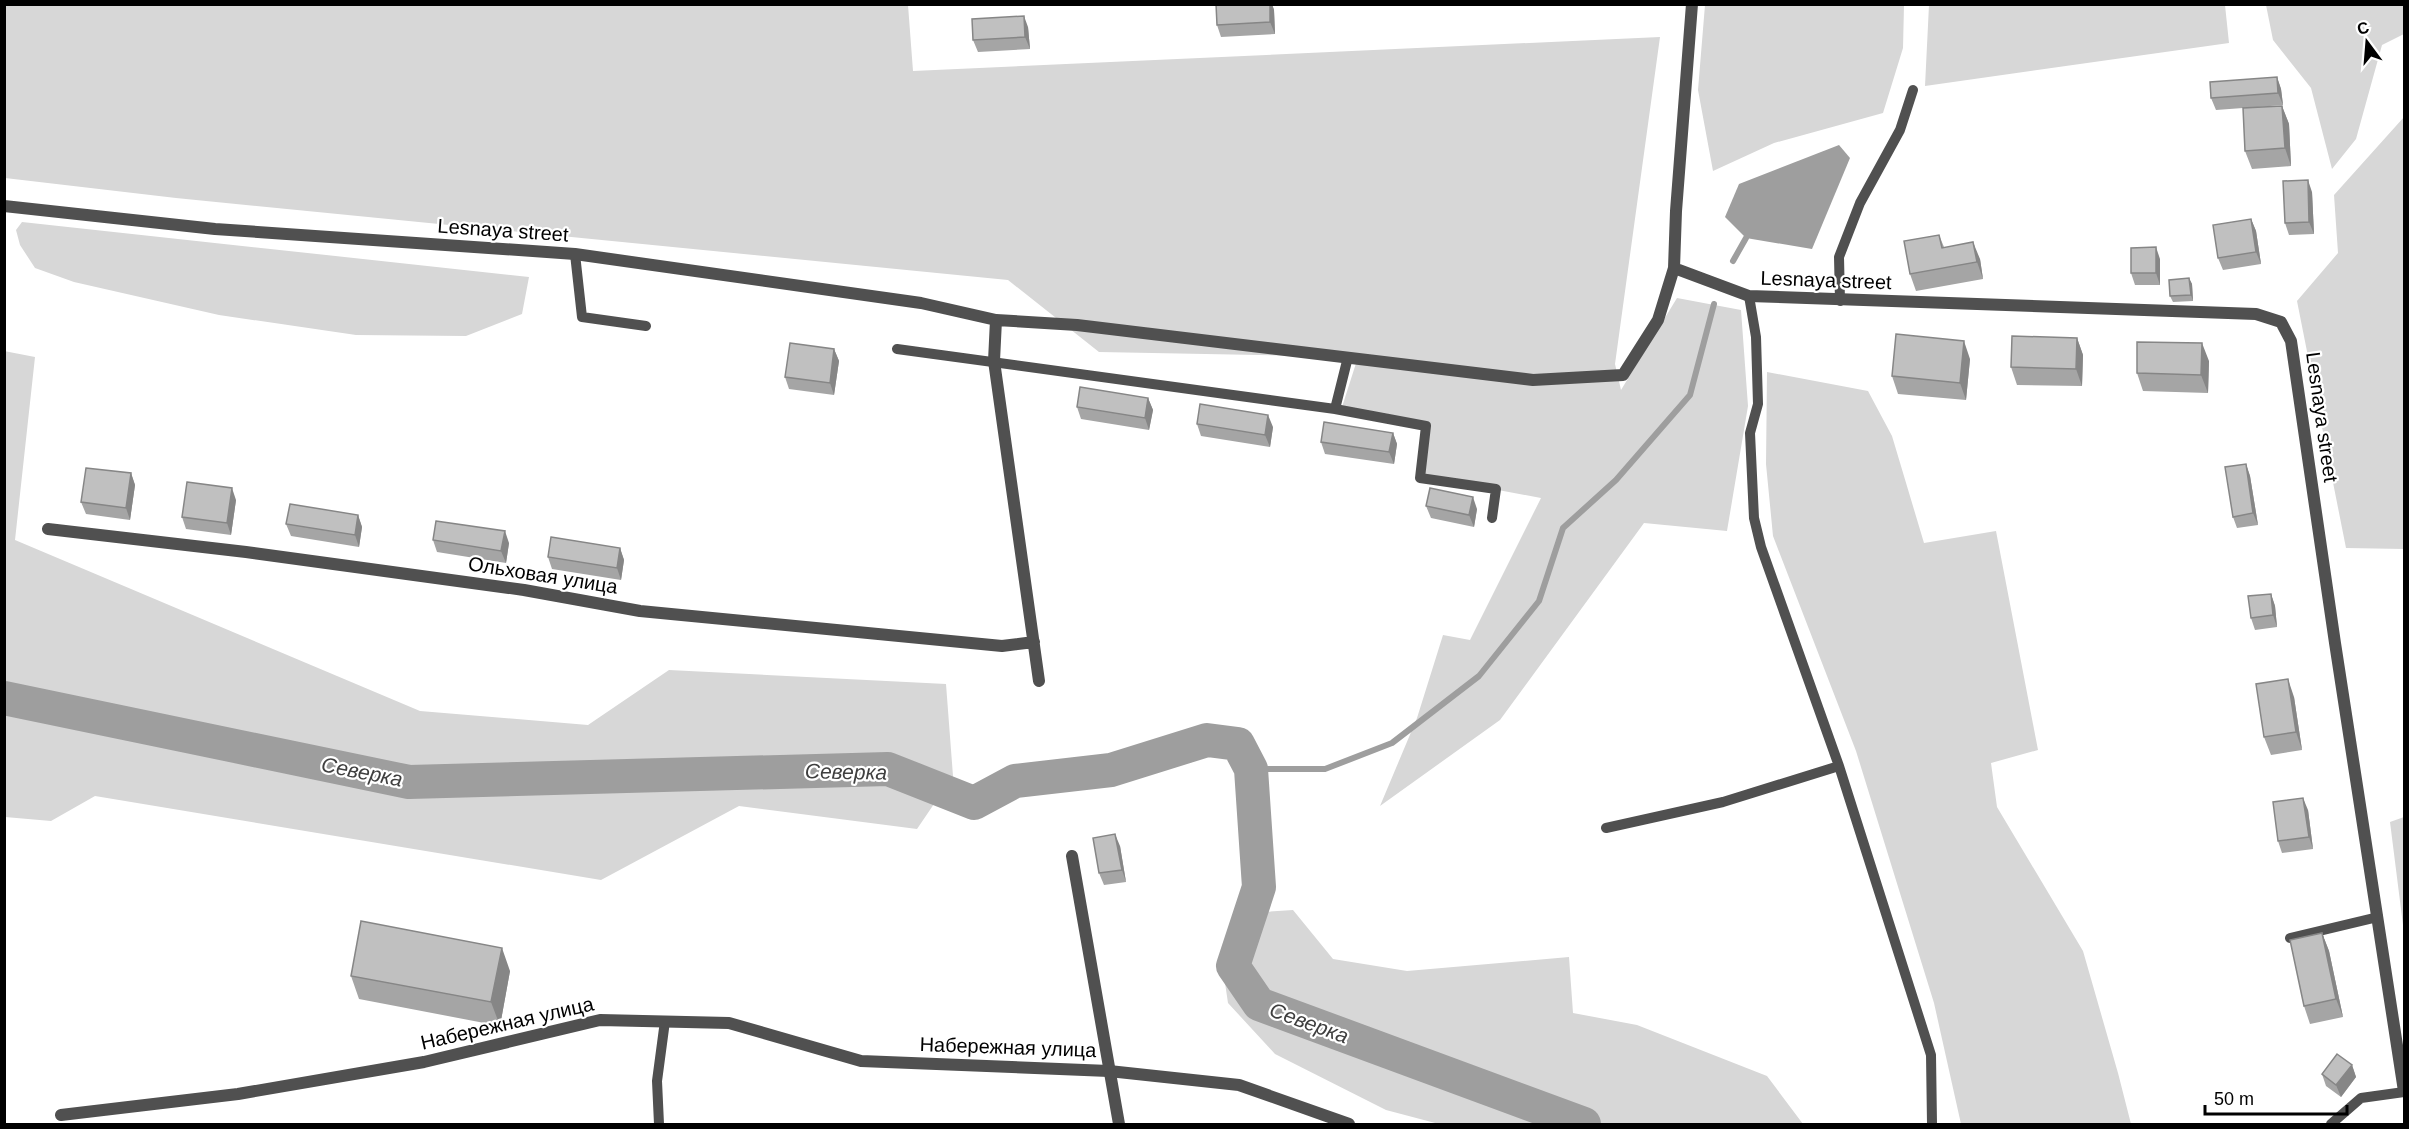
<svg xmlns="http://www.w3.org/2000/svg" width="2409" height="1129" viewBox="0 0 2409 1129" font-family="Helvetica,sans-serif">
	<rect width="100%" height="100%" fill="#fff"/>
	<!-- green -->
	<path fill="#d7d7d7" d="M5,5H908L913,71L1660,37L1615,364L1621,390L1677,298L1741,310L1748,406L1727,531L1644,523L1500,720L1380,806L1417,718L1443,635L1470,640L1541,498L1424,476L1430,423L1342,407L1358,357L1099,352L1008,280L176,198L5,178Z
		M1705,5H1904L1903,48L1883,113L1774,143L1713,171L1698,90Z
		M1929,5H2225L2229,43L1925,86Z
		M2266,5H2404V34L2382,45L2356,139L2332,169L2311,88L2273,40Z
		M2404,117V549L2346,548L2297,301L2338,253L2334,195Z
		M22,222L529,277L522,314L466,336L356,335L219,315L74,282L35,268L20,245L16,230Z
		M4,351L35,357L15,540L420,711L588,725L669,670L946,684L953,776L917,829L739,806L601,880L95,796L51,821L5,817Z
		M1767,372L1868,391L1892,436L1924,543L1996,531L2038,750L1991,763L1997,807L2083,951L2118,1073L2131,1124H1961L1934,1003L1856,751L1773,536L1766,464Z
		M2404,817V933L2390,822Z
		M1293,910L1333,959L1407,971L1569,957L1573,1013L1637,1025L1767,1076L1803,1124H1439L1386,1110L1275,1054L1228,1003L1221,956L1235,914Z"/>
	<!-- water -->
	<path fill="#9e9e9e" d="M1839,145L1850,158L1812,249L1746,238L1725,217L1739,184Z"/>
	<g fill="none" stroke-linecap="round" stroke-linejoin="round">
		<!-- stream -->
		<path stroke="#9e9e9e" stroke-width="6" d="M1733,261L1746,238
			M1251,769H1325L1392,743L1479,676L1539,601L1563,528L1616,480L1690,395L1714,304"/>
		<!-- river -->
		<path stroke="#9e9e9e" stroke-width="34" d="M4,698L409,782L888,769L974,803L1015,781L1111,770L1207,740L1238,744L1251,769L1259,887L1233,966L1259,1004L1584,1124"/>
		<!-- service -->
		<path stroke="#505050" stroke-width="10" d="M575,254L582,317L646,326
			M1749,296L1756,337L1758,404L1750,433L1754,518L1761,547L1839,766L1931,1055L1932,1124
			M1840,301L1839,257L1860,203L1900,130L1913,90
			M897,349L1335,409L1426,426L1420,478L1496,489L1492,518
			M1335,409L1348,357
			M1606,828L1723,802L1839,766
			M2290,938L2378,917
			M659,1124L657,1081L665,1021
			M2331,1124L2361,1098L2404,1092"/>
		<!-- minor -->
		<path stroke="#505050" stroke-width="12" d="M4,206L215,229L575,254L921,303L996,320L1077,325L1533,380L1623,375L1658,320L1674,268L1676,211L1692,4
			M1674,268L1749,296L2256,314L2281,322L2291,341L2335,643L2404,1091
			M996,320L994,361L1039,681
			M48,529L246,552L524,590L640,611L1002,646L1034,642
			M61,1115L238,1094L424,1062L600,1020L729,1023L861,1061L1109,1071L1239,1085L1349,1124"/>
		<!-- tertiary -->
		<path stroke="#505050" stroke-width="12" d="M1072,856L1119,1124"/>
	</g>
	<!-- wall -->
	<path fill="#a5a5a5" d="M1216,4H1272L1274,10L1275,34L1221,37L1217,25Z
		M1028,27L1030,49L978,52L973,40Z
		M2277,77L2281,89L2283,105L2257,107L2282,106L2289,124L2291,166L2252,169L2245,151L2243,108L2216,110L2211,98Z
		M2312,192L2314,234L2289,235L2285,223Z
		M2251,219L2256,231L2261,264L2223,270L2218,258Z
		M1939,235L1944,247L1980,259L1983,279L1916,291L1910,274Z
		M2160,259V285H2135L2131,273Z
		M2189,278L2192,284L2193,301L2173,302L2170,296Z
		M2077,338L2083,355L2082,386L2017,385L2011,367Z
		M834,349L839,361L834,395L789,389L785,377Z
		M1970,359L1966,400L1898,394L1892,376Z
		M2209,361L2208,393L2143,391L2137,373Z
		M1148,398L1153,410L1149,430L1081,419L1077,407Z
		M1197,424L1273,427L1270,447L1201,436Z
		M1393,433L1397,444L1394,464L1325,454L1321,442Z
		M2246,464L2250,476L2258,525L2237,528L2233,517Z
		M131,473L135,485L130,520L86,514L81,502Z
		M236,500L231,535L186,529L182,517Z
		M1426,506L1477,509L1474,527L1431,518Z
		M358,515L362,527L359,547L291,536L286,524Z
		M433,540L509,543L506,563L437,552Z
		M620,548L624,560L621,580L552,569L548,557Z
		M2271,594L2275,606L2277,627L2255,630L2251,618Z
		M2294,697L2302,750L2271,755L2264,737Z
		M2308,810L2313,849L2282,853L2278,841Z
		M1120,846L1126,882L1104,885L1099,873Z
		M2322,933L2329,951L2343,1017L2310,1024L2304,1006Z
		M510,971L500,1026L359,999L351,976Z
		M2352,1065L2356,1077L2341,1097L2326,1086L2322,1074Z"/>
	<!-- shaded-wall -->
	<path fill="#868686" d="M1270,4H1272L1274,10L1275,34L1270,22Z
		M1024,16L1028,27L1030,49L1025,37Z
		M2277,77L2281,89L2283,105L2278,93Z
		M2282,106L2289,124L2291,166L2285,148Z
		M2308,180L2312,192L2314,234L2309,222Z
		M2251,219L2256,231L2261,264L2256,252Z
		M1973,242L1980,259L1983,279L1977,262Z
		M2156,247L2160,259V285L2156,273Z
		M2189,278L2192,284L2193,301L2191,295Z
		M2077,338L2083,355L2082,386L2076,369Z
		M1964,341L1970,359L1966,400L1960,383Z
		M2202,343L2209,361L2208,393L2201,375Z
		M834,349L839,361L834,395L830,383Z
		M1148,398L1153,410L1149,430L1145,418Z
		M1268,415L1273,427L1270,447L1265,435Z
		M1393,433L1397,444L1394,464L1389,452Z
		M2246,464L2250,476L2258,525L2253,513Z
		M131,473L135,485L130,520L126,508Z
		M232,488L236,500L231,535L227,523Z
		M1473,497L1477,509L1474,527L1469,515Z
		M358,515L362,527L359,547L355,535Z
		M505,531L509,543L506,563L501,551Z
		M620,548L624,560L621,580L617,568Z
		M2271,594L2275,606L2277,627L2273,615Z
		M2288,679L2294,697L2302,750L2296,732Z
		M2303,798L2308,810L2313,849L2309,837Z
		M1115,834L1120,846L1126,882L1122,870Z
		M2322,933L2329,951L2343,1017L2336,999Z
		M502,948L510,971L500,1026L491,1002Z
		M2352,1065L2356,1077L2341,1097L2336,1085Z"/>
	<!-- building -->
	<path fill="#c0c0c0" stroke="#868686" stroke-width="1.5" d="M1216,4H1270V22L1217,25Z
		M1024,16L1025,37L973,40L972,19Z
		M2277,77L2278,93L2211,98L2210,82Z
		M2282,106L2285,148L2245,151L2243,108Z
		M2308,180L2309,222L2285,223L2283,181Z
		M2251,219L2256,252L2218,258L2213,225Z
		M1939,235L1942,248L1973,242L1977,262L1910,274L1904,241Z
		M2156,247V273H2131V248Z
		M2189,278L2191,295L2170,296L2169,280Z
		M1896,334L1964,341L1960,383L1892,376Z
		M2012,336L2077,338L2076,369L2011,367Z
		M2137,342L2202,343L2201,375L2137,373Z
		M790,343L834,349L830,383L785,377Z
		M1080,387L1148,398L1145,418L1077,407Z
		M1200,404L1268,415L1265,435L1197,424Z
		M1324,422L1393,433L1389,452L1321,442Z
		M2246,464L2253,513L2233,517L2225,467Z
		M86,468L131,473L126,508L81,502Z
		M187,482L232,488L227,523L182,517Z
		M1430,488L1473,497L1469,515L1426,506Z
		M290,504L358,515L355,535L286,524Z
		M436,521L505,531L501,551L433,540Z
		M551,537L620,548L617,568L548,557Z
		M2271,594L2273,615L2251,618L2248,596Z
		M2288,679L2296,732L2264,737L2256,684Z
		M2303,798L2309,837L2278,841L2273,802Z
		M1115,834L1122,870L1099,873L1093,838Z
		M361,921L502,948L491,1002L351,976Z
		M2322,933L2336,999L2304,1006L2290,940Z
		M2337,1054L2352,1065L2336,1085L2322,1074Z"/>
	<g text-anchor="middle" stroke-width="4.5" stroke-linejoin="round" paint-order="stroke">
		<!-- street labels -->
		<g font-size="20" fill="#000" stroke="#fff">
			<text transform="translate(503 230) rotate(4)" y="7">Lesnaya street</text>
			<text transform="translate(1826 280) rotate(2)" y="7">Lesnaya street</text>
			<text transform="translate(2322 417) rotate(82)" y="7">Lesnaya street</text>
			<text transform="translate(543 575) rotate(9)" y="7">Ольховая улица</text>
			<text transform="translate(507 1023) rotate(-13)" y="7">Набережная улица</text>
			<text transform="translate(1008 1047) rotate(2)" y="7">Набережная улица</text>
		</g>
		<!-- water labels -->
		<g font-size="21" font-style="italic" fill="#3f3f3f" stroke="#fff">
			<text transform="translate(362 772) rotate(11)" y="7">Северка</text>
			<text transform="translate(846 772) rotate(1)" y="7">Северка</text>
			<text transform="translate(1309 1023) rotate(20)" y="7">Северка</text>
		</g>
	</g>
	<!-- border -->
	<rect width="2409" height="1129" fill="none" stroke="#000000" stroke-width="12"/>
	<!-- north arrow -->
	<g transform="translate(2367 42) rotate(344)" stroke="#ffffff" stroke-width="4.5" paint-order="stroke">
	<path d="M0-4.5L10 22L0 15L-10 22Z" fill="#000000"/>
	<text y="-9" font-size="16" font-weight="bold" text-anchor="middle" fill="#000000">С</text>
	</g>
	<!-- scale -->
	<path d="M2205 1105v9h142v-9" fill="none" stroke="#000000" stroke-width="3"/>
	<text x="2214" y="1105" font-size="18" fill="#000000" stroke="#ffffff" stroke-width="4.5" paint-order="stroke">50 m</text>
</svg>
